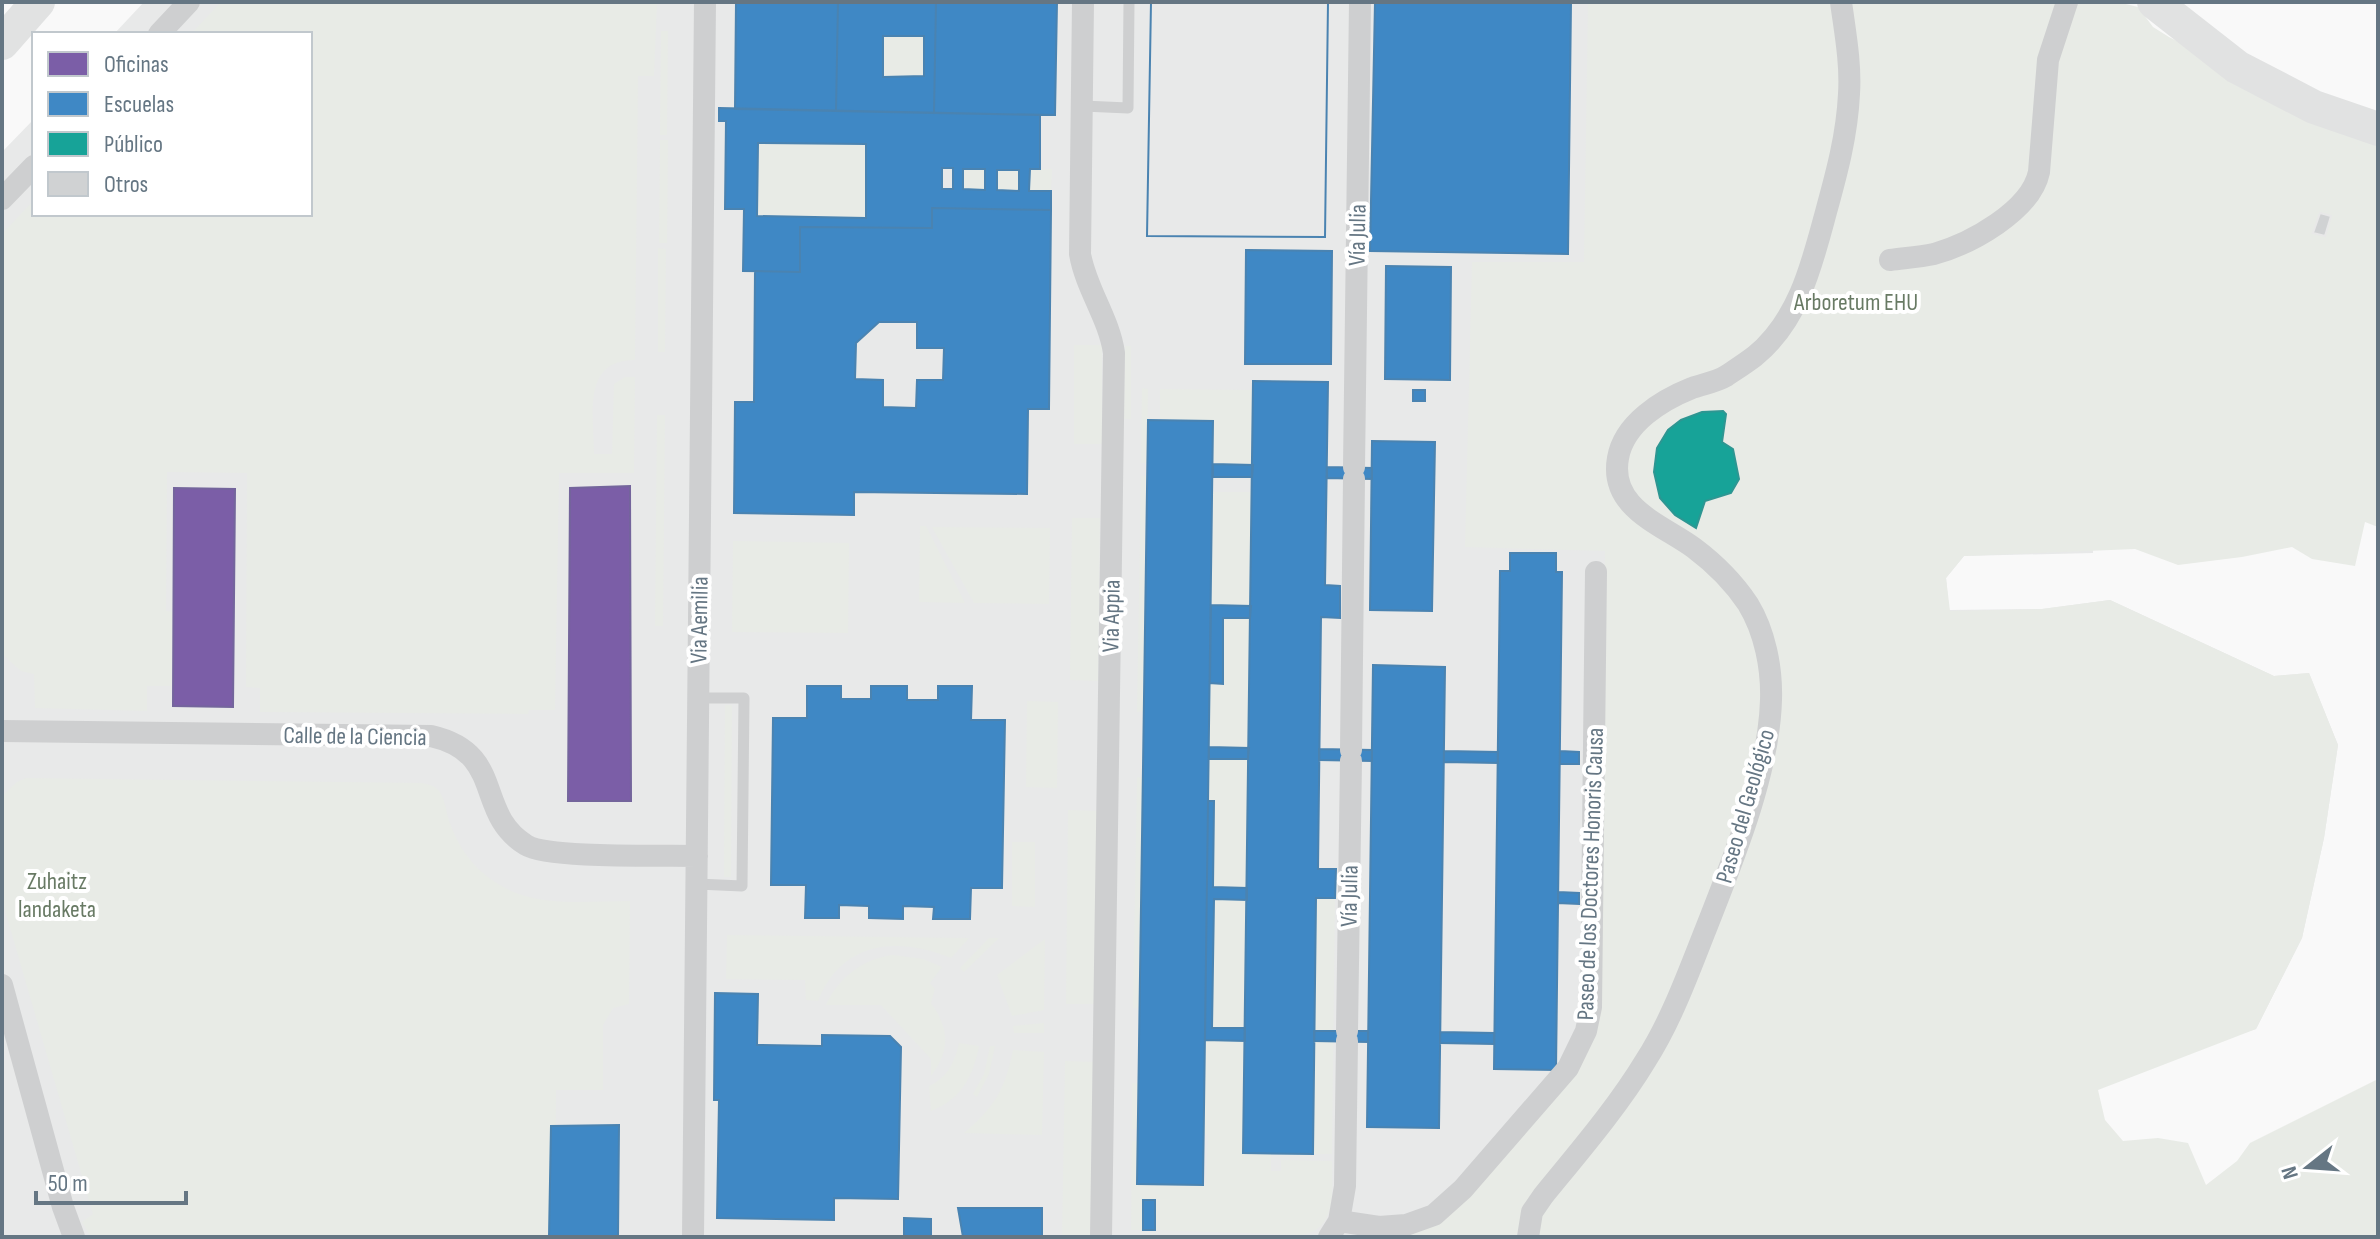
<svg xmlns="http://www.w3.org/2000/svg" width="2380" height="1239" viewBox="0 0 2380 1239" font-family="'Sofia Sans Condensed',sans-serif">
	<rect width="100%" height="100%" fill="#f9f9f9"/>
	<!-- built -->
	<path fill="#e8e9e9" d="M144,2H2076L2093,553L1964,556L1946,578L1949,610L2042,609L2110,600L2274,676L2309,673L2338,745L2324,838L2302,938L2256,1029L1593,1237H2V152L34,119V214H310V34H114Z"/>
	<!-- green -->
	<path fill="#e8ebe6" d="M221,2H657L654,76H638L635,360C581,360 594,416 594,454H612L614,384L625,377H635L634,473H559L555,710H529L528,714L260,712V688L246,687L247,473L167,472L166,611L173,612V686H147V711L35,708L34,674L21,671L2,654V234L34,200V214H310V34H191Z
		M1588,2H2118L2138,7L2153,27L2169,37L2378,144V527L2365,522L2355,566L2312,559L2292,547L2242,557L2178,565L2135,549L1964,556L1946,578L1950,611L2042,609L2110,600L2274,676L2309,673L2338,745L2324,838L2302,938L2256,1029L2098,1090L2105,1120L2123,1141L2158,1138L2188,1143L2206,1185L2237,1161L2250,1143L2378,1079V1237H1377L1419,1230L1453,1213L1577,1071L1599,1021L1605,551L1465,547L1472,262H1584Z
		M661,31H668L667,135H660Z
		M883,36H924V76L883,77Z
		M660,140H668L667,243H659Z
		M758,143L866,144V218L757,216Z
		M963,169H985V190L963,189Z
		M1030,169H1052L1051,191H1029Z
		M997,170H1019V191L997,190Z
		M658,248L666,249L665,352H658Z
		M1074,345H1102V444H1074Z
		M1125,346H1131V419H1124Z
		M1142,388L1148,389L1147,463H1141Z
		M1160,389L1253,390V465L1213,464V421L1160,420Z
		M657,415H665L663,626H655Z
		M1141,476H1147L1144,711L1137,712Z
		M1213,492H1252L1251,606L1211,605Z
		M1072,518H1100L1098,681L1070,680Z
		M920,526H926L965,603L919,602Z
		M932,527L1050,528L1049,604L974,603Z
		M733,541L849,543L848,633L732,632Z
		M1223,618H1250L1249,748L1209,747L1210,683H1223Z
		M1027,701L1058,702L1057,788L1026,787Z
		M725,705H732L731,877H724Z
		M1209,759H1248L1247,888L1213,887L1214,802L1208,801Z
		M1137,777L1143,778L1139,1008H1133Z
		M26,778L422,783C429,785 434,785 439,791C446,800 446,815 451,826C463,858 486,882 519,894C553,906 595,901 630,901L629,1004L613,1008L603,1025V1090H556L555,1237H91L82,1222L93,1214L2,900V796L17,782Z
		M1068,810L1097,811L1094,1004H1066Z
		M1012,842H1035V907L1012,906Z
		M1316,898H1335L1332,1154H1313Z
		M1214,899L1247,900L1245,1028H1212Z
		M727,935L969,938L951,958C897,936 842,941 818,1001L806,1000L805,980L726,979Z
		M989,938H999L964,972L960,968Z
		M1045,939L1044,1010L1012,1016L997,975Z
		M893,955L923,959L942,967L930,983L935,989L931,1003C950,1030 950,1050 931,1076V1059L881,1005H826C838,978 864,958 893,955Z
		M1044,1023V1033H1014L1013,1026Z
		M1205,1040L1245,1041L1271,1153V1171H1281V1160L1332,1161C1332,1189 1338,1227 1303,1235L1155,1230V1200H1143V1230H1131L1132,1141H1137V1184L1206,1185L1208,1135L1203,1134Z
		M959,1043L979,1046C973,1076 962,1099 931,1111L929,1086C947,1078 955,1062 959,1043Z
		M990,1046H995L989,1074L977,1097L973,1094L984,1074Z
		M1013,1050L1044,1052L1042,1135L964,1133C995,1107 1005,1089 1013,1050Z
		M1065,1061L1093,1062L1090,1237H1062Z
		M1132,1083H1138V1129H1132Z"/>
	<!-- offices -->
	<path fill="#7b5ea7" stroke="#74659c" stroke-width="2" d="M630,486L631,801H568L570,488Z
		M174,488L235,489L233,707L173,706Z"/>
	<!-- schools -->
	<path fill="#3f88c5" stroke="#4a83b1" stroke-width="2" fill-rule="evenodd" d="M736,2H838L836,111L735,109Z
		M838,2H936L934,113L836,111ZM883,36H924V76L883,77Z
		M936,2H1057L1055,115L934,113Z
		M1151,2H1328L1325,237L1147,236Z
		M1151,2H1328L1325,237L1147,236Z
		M1375,2H1571L1568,254L1370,251Z
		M719,108L1040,115V169H1030L1029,191H1051V210L932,208V228L800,227V272L743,271L744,209H725L726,121H719ZM758,143L866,144V218L757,216ZM942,168H953V189H942ZM963,169H985V190L963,189ZM997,170H1019V191L997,190Z
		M932,208L1051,210L1049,409H1028L1027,494L854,492V515L734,513L735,402H754L755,271L800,272V227L932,228ZM879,322H917V348H944L943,380H917L916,408L883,407V380L855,379L856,343Z
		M1246,250L1332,251L1331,364H1245Z
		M1386,266L1451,267L1450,380L1385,379Z
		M1253,381L1328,382L1325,585L1340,586V618L1321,617L1318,869H1336L1335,898H1316L1313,1154L1243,1153Z
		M1413,390H1425V401H1413Z
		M1148,420L1213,421L1203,1185L1137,1184Z
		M1372,441L1435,442L1432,611L1370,610Z
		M1213,464L1253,465L1252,477H1213Z
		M1327,467L1372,468V479L1327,478Z
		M1510,553H1556V572H1562L1556,1070L1494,1069L1500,571H1510Z
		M1211,605L1251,606L1250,618H1223V684L1210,683Z
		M1373,665L1445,667L1439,1128L1367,1127Z
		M807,686H841V699H871V686H907V700H938V686H972L971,720H1005L1002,888H971L970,919H933L934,907L903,906V919L869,918V906L839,905V918H805L806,885H771L773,718H807Z
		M1209,747L1249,748L1248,759H1209Z
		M1319,749L1372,750V761L1319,760Z
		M1444,751L1498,752V763L1444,762Z
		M1560,751L1579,752V764H1560Z
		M1208,801H1214L1213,887L1247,888V900L1214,899L1212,1028H1245V1041L1205,1040Z
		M1558,892L1579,893V904L1558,903Z
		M715,993L758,994L757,1045L822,1046V1035L890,1036L901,1047L898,1199L834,1198V1220L717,1218L719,1100H714Z
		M1314,1031H1368V1042L1314,1041Z
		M1440,1032L1494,1033V1044L1440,1043Z
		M619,1125L618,1237H549L551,1126Z
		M1143,1200H1155V1230H1143Z
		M958,1208H1042V1237H963Z
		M904,1218L931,1219V1237H904Z"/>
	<!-- public -->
	<path fill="#17a398" stroke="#2e9692" stroke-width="2" d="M1723,411L1726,414L1722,442L1733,449L1739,479L1731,493L1705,501L1696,528L1675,515L1660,498L1654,472L1657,448L1668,430L1681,420L1702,412Z"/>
	<!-- building -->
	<path fill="#d0d2d3" stroke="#e8e8e8" stroke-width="2" d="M2320,213L2331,216L2325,236L2313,233Z"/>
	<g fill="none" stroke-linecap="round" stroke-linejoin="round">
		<!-- lane -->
		<path stroke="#cecfd0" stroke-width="11" d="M1083,106L1128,108L1129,2
			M697,884L742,886L744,698H699"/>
		<!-- street -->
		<path stroke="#cecfd0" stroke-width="22" d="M1083,2L1080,254C1086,289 1109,318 1114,353L1101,1237
			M159,34L189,2
			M2,199L34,166
			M1890,260C1905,258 1920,257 1934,254C1970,244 2031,211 2039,172L2048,60L2067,2
			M1354,467L1360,2
			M2,731L431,736C506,753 474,813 526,845C549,859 664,855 697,856
			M1351,750L1354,479
			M2,985L63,1207L74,1237
			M1347,1031L1351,761
			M1339,1221L1379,1227L1406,1225L1434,1215L1463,1189L1568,1068L1586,1031L1591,1007L1596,572
			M693,1237L705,2
			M1329,1237L1339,1221L1345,1186L1347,1041
			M1528,1237L1532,1212L1543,1196C1578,1153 1617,1108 1646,1060C1671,1021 1688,974 1705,931C1732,862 1769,774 1771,700C1772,668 1765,632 1748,604C1734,583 1714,563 1694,548C1661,524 1609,508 1618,458C1624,423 1662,400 1692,388C1703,384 1716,382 1726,376C1735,370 1746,363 1755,356C1799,320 1812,264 1826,212C1837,172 1847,135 1849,94C1851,63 1845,32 1841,2"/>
		<!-- primary -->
		<path stroke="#e1e2e2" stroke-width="34" d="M2154,2L2237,67L2314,107L2378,129
			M2,43L38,2"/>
	</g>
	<g text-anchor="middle" stroke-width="8" stroke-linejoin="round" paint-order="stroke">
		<!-- street labels -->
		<g font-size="24" fill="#657683" stroke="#fff">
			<text transform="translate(1357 235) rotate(-89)" y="8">Vía Julia</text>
			<text transform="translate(1111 616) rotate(-89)" y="8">Via Appia</text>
			<text transform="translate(699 620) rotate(-89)" y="8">Via Aemilia</text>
			<text transform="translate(355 736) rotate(1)" y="8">Calle de la Ciencia</text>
			<text transform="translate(1745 806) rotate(-74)" y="8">Paseo del Geológico</text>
			<text transform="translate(1590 874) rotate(-88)" y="8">Paseo de los Doctores Honoris Causa</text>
			<text transform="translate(1349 896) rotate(-89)" y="8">Vía Julia</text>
		</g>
		<!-- park labels -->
		<g font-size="24" fill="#687a64" stroke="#fff">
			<text x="1856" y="310">Arboretum EHU</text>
			<text x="57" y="889">Zuhaitz<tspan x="57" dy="28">landaketa</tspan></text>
		</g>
	</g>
	<!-- border -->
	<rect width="2380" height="1239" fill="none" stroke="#657683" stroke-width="8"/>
	<!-- legend -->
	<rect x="32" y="32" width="280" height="184" fill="#ffffff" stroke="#c1c8cd" stroke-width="2"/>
	<rect x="48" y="52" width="40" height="24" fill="#7b5ea7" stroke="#c1c8cd" stroke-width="2"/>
	<text x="104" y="72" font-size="24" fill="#657683">Oficinas</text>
	<rect x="48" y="92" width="40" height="24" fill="#3f88c5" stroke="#c1c8cd" stroke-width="2"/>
	<text x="104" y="112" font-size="24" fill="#657683">Escuelas</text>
	<rect x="48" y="132" width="40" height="24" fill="#17a398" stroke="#c1c8cd" stroke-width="2"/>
	<text x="104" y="152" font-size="24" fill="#657683">Público</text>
	<rect x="48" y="172" width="40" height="24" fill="#d0d2d3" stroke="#c1c8cd" stroke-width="2"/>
	<text x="104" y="192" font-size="24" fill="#657683">Otros</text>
	<!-- north arrow -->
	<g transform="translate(2308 1167) rotate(253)" stroke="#ffffff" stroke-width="6" paint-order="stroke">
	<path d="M0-6L14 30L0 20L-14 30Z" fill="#657683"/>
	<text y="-12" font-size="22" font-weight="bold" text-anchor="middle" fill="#657683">N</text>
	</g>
	<!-- scale -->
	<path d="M36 1191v12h150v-12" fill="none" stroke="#657683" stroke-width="4"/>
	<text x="48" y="1191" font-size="24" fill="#657683" stroke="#ffffff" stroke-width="6" paint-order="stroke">50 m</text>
</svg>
